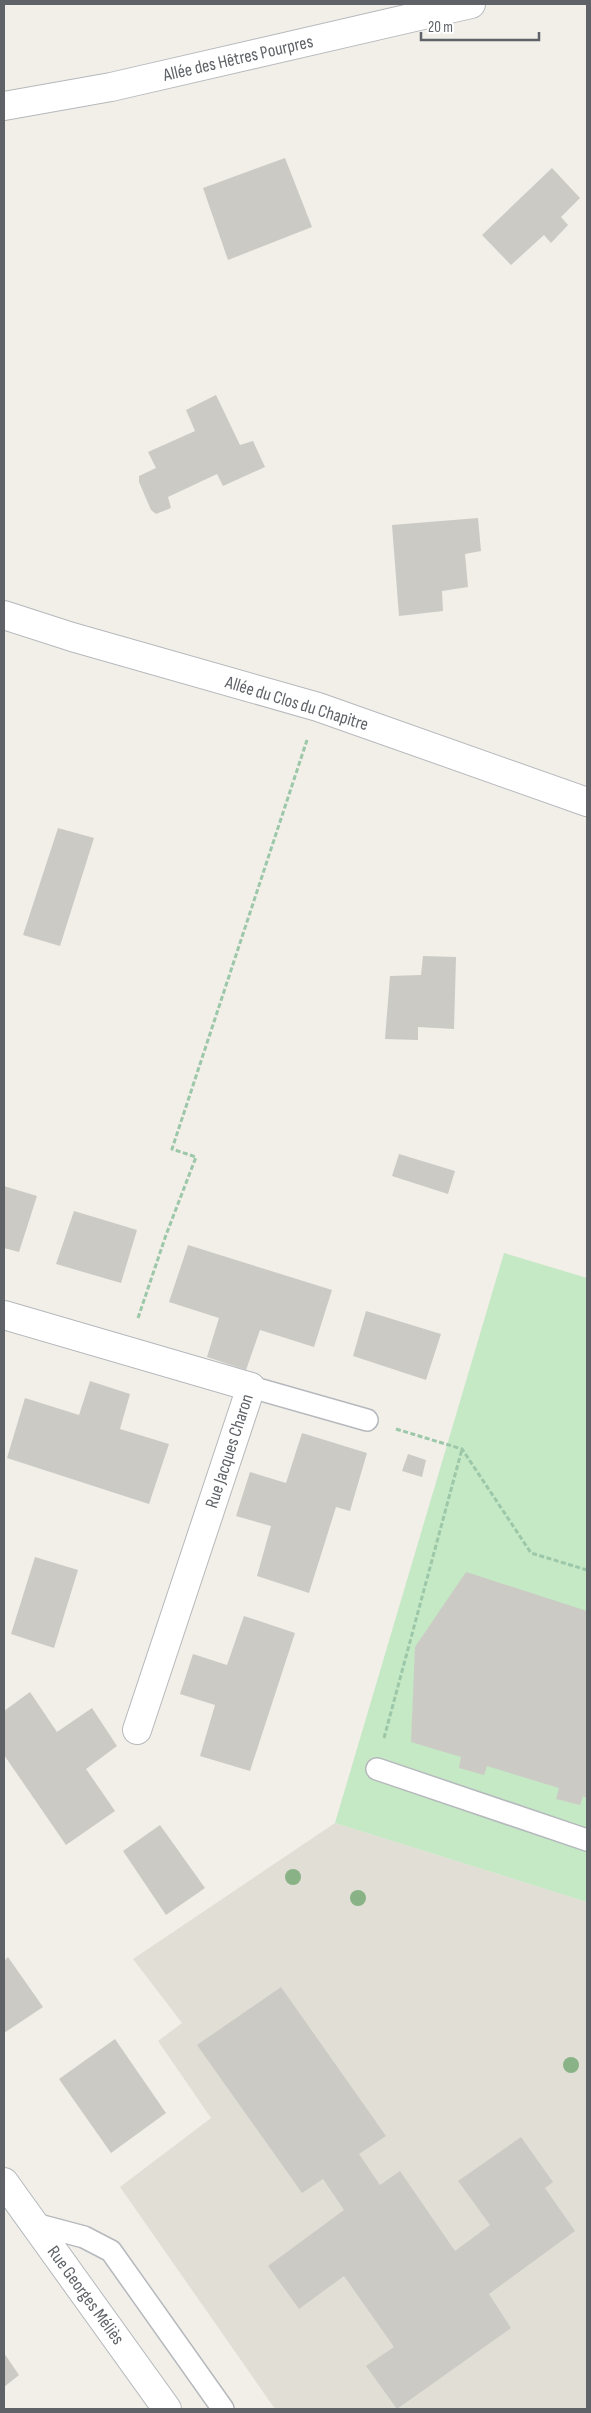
<svg xmlns="http://www.w3.org/2000/svg" width="591" height="2413" viewBox="0 0 591 2413" font-family="'Sofia Sans Condensed',sans-serif">
	<rect width="100%" height="100%" fill="#f1efe8"/>
	<!-- education -->
	<path fill="#e1ded6" d="M335,1823L587,1902V2409H275L120,2187L211,2118L158,2041L182,2023L133,1959Z"/>
	<!-- green -->
	<path fill="#c5e8c5" d="M504,1253L587,1278V1902L335,1823Z"/>
	<!-- building -->
	<path fill="#cccac5" d="M285,158L312,227L228,260L203,188Z
		M552,168L580,198L561,217L568,225L551,243L544,235L511,265L482,235Z
		M216,395L240,445L253,441L265,467L223,486L217,474L168,497L171,508L156,514L151,510L139,482V476L156,468L148,452L195,431L186,410Z
		M478,518L481,551L465,554L468,587L442,591L443,611L399,616L392,525Z
		M58,828L94,838L60,946L23,935Z
		M423,956L456,957L454,1029L418,1027V1040L385,1039L390,976L421,975Z
		M399,1154L455,1171L448,1194L392,1176Z
		M4,1186L37,1196L19,1252L4,1248Z
		M74,1211L137,1230L121,1283L56,1264Z
		M188,1245L332,1290L314,1347L260,1330L246,1370L207,1357L219,1318L169,1302Z
		M366,1311L441,1334L426,1380L353,1356Z
		M90,1381L130,1394L120,1429L169,1444L149,1504L7,1458L25,1398L79,1415Z
		M302,1433L367,1453L350,1511L336,1507L309,1593L257,1576L271,1526L236,1516L250,1472L286,1483Z
		M408,1454L426,1460L422,1477L402,1471Z
		M35,1557L78,1570L54,1648L11,1634Z
		M466,1572L587,1611V1798L583,1796L580,1805L556,1799L559,1788L487,1766L484,1775L459,1768L461,1757L411,1742L415,1647Z
		M244,1616L295,1633L250,1771L200,1756L215,1705L180,1694L193,1654L227,1665Z
		M30,1692L57,1732L92,1708L117,1746L86,1769L115,1811L66,1845L4,1755V1711Z
		M160,1825L205,1888L166,1915L123,1851Z
		M8,1957L43,2007L4,2033V1961Z
		M281,1987L386,2136L359,2154L380,2185L400,2171L455,2251L490,2225L458,2181L521,2137L553,2182L545,2188L575,2231L489,2294L511,2328L397,2409L366,2366L394,2347L344,2276L299,2309L268,2266L344,2210L323,2179L302,2193L197,2045Z
		M115,2039L166,2113L111,2153L59,2079Z
		M4,2353L19,2375L4,2387Z"/>
	<g fill="none" stroke-linecap="round" stroke-linejoin="round">
		<!-- service casing -->
		<g stroke="#b5b8bc" stroke-width="24">
			<path id="service" d="M251,1387L367,1420
				M377,1769L587,1840
				M35,2224L84,2237L111,2251L223,2409"/>
		</g>
		<!-- minor casing -->
		<g stroke="#b5b8bc" stroke-width="30">
			<path id="minor" d="M4,106L111,87L471,4
				M4,615L72,637L318,707L587,802
				M4,1315L251,1387L137,1730
				M4,2182L167,2409"/>
		</g>
		<!-- path -->
		<path stroke="#9cc7a9" stroke-width="3" stroke-dasharray="5 2.5" stroke-linecap="butt" d="M138,1318L166,1235L196,1157L172,1149L307,740
			M396,1429L462,1449L531,1553L587,1570
			M384,1738L462,1449"/>
		<!-- service -->
		<use href="#service" stroke="#fff" stroke-width="21"/>
		<!-- minor -->
		<use href="#minor" stroke="#fff" stroke-width="28"/>
	</g>
	<!-- trees -->
	<g fill="#89b387">
		<circle cx="293" cy="1877" r="8"/>
		<circle cx="358" cy="1898" r="8"/>
		<circle cx="571" cy="2065" r="8"/>
	</g>
	<g text-anchor="middle" stroke-width="5" stroke-linejoin="round" paint-order="stroke">
		<!-- street labels -->
		<g font-size="18" fill="#5f6368" stroke="#fff">
			<text transform="translate(238 58) rotate(-13)" y="6">Allée des Hêtres Pourpres</text>
			<text transform="translate(297 703) rotate(17)" y="6">Allée du Clos du Chapitre</text>
			<text transform="translate(229 1451) rotate(-72)" y="6">Rue Jacques Charon</text>
			<text transform="translate(86 2295) rotate(54)" y="6">Rue Georges Méliès</text>
		</g>
	</g>
	<!-- border -->
	<rect width="591" height="2413" fill="none" stroke="#5f6368" stroke-width="10"/>
	<!-- scale -->
	<path d="M421 32v8h118v-8" fill="none" stroke="#5f6368" stroke-width="2.5"/>
	<text x="428" y="32" font-size="15" fill="#5f6368" stroke="#ffffff" stroke-width="4" paint-order="stroke">20 m</text>
</svg>
